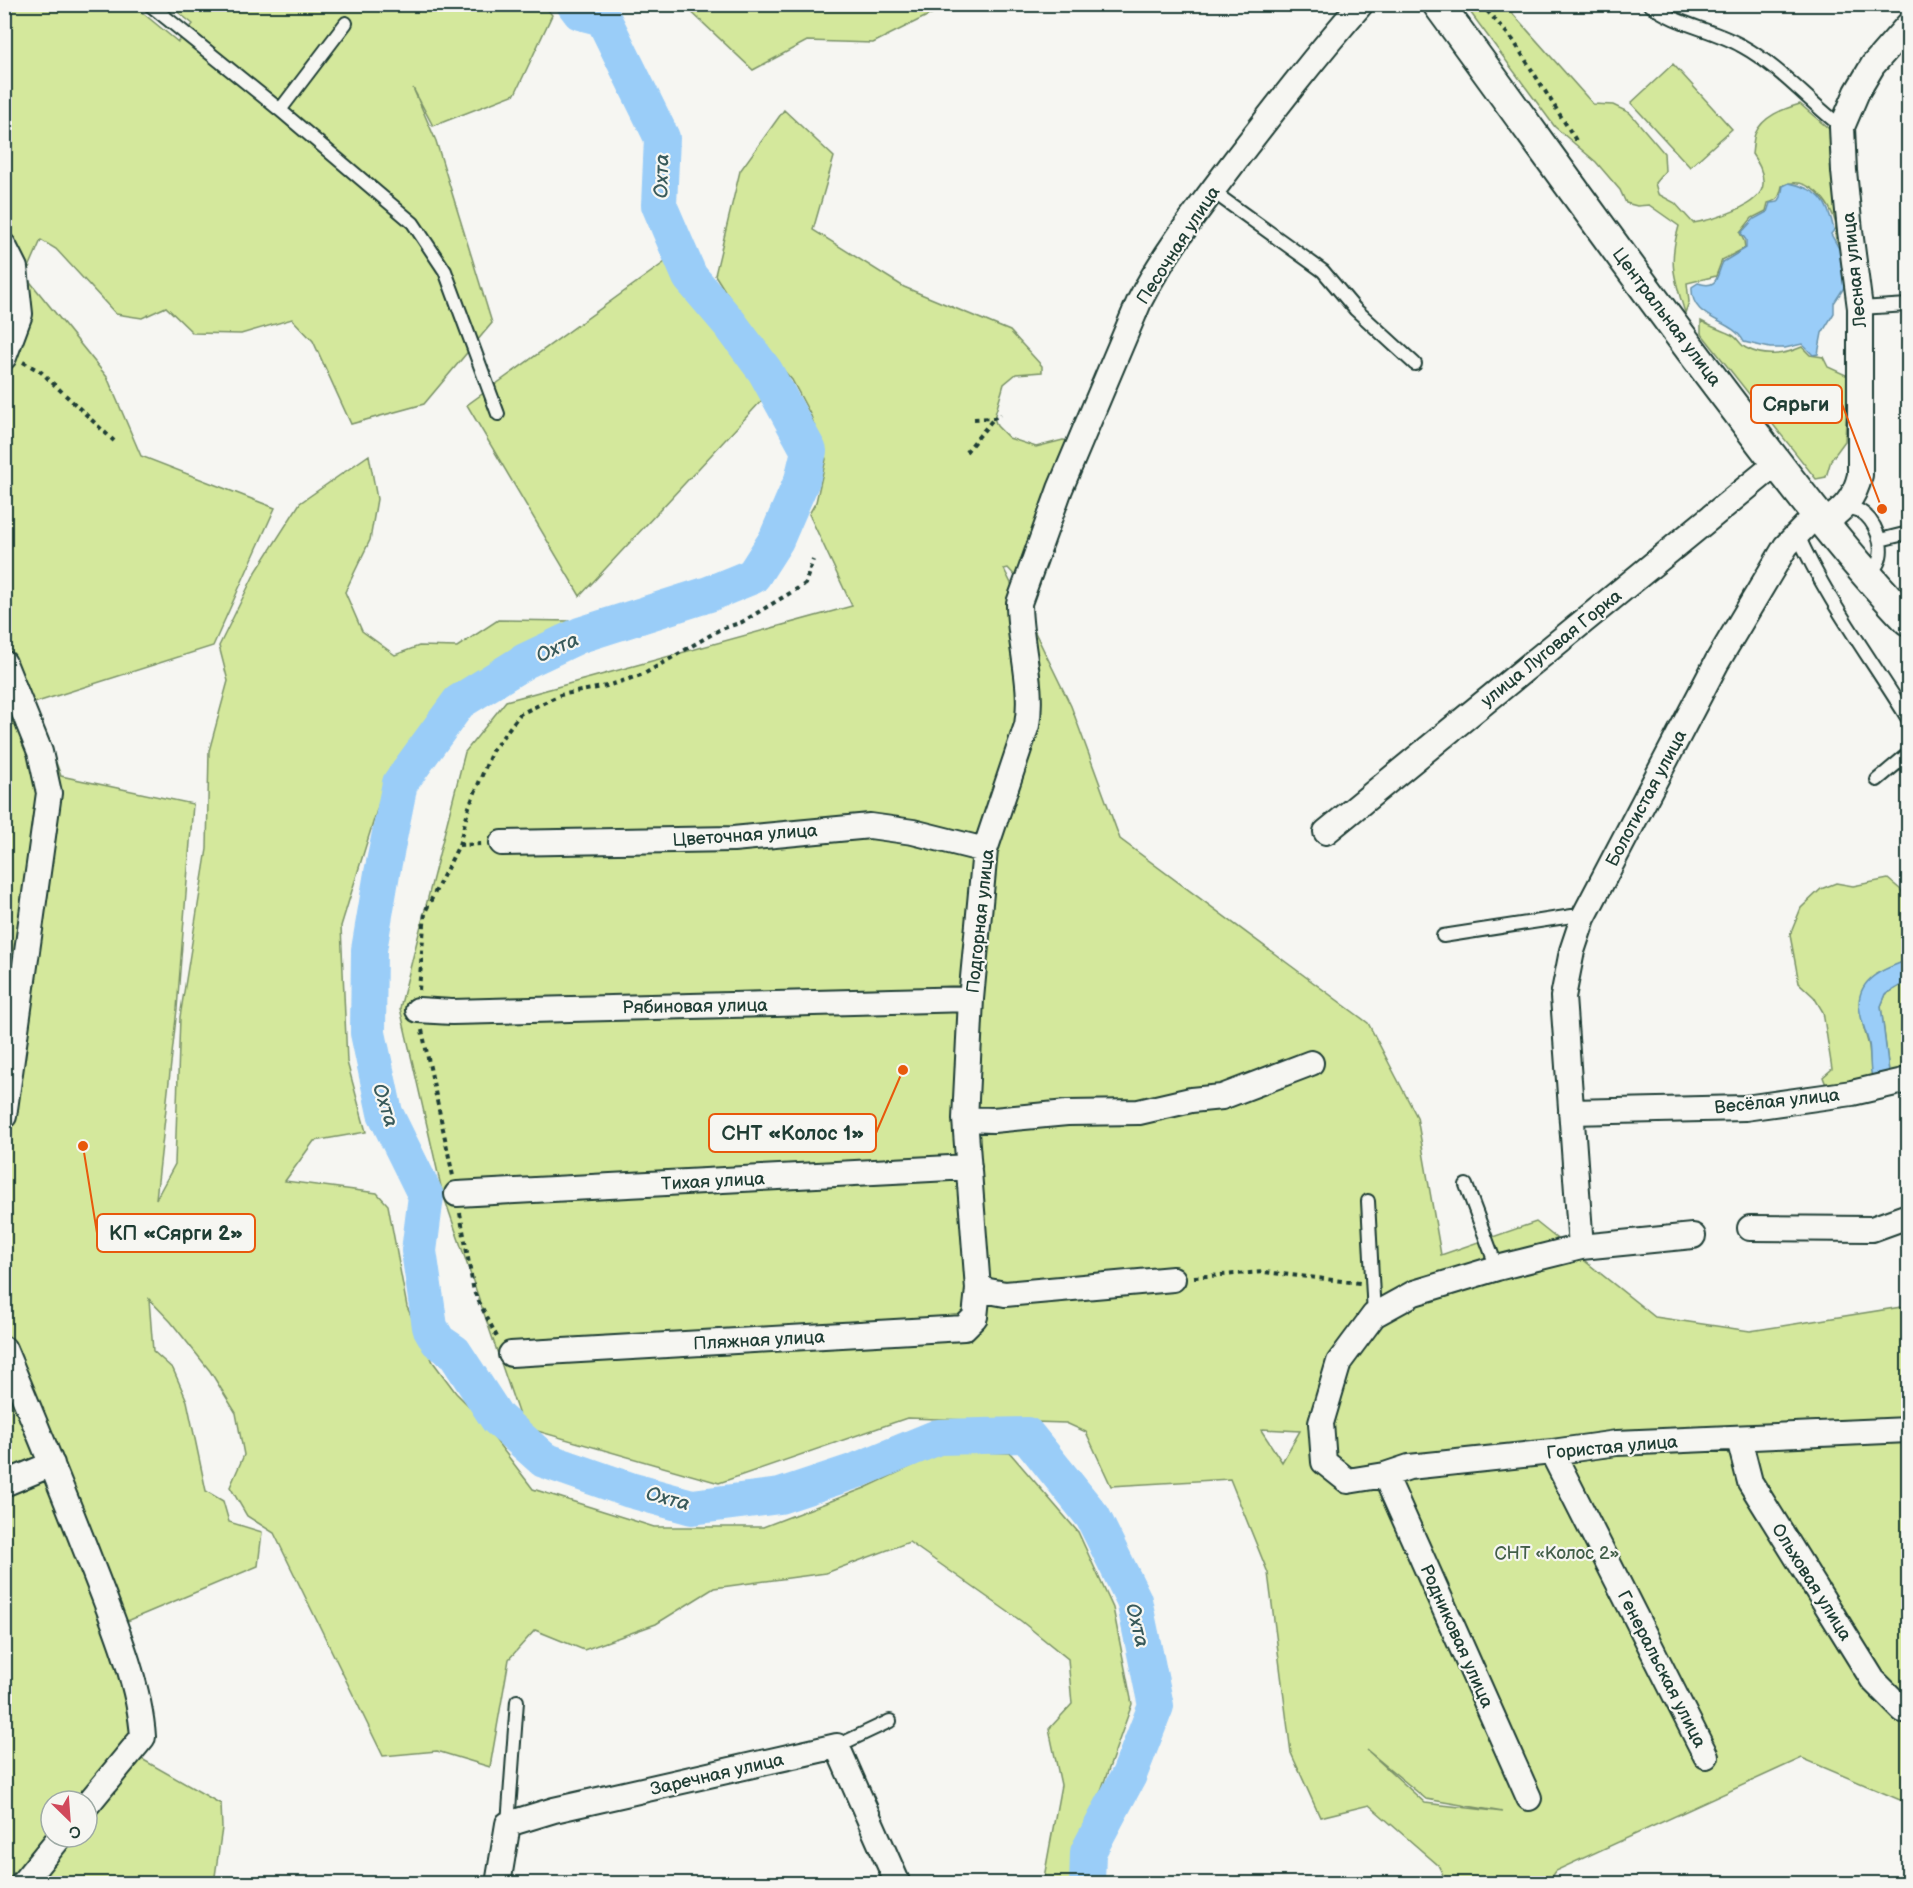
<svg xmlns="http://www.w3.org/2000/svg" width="1913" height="1888" viewBox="0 0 1913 1888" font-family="'Balsamiq Sans',sans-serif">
	<rect width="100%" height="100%" fill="#f6f6f2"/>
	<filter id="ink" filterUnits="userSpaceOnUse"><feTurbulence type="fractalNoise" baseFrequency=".0167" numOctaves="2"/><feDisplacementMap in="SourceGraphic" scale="12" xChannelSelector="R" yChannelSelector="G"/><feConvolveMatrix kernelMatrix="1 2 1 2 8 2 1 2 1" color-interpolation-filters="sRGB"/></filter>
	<g filter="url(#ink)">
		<!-- green -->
		<path fill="#d4e89c" stroke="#7a9268" stroke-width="1.5" fill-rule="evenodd" d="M21,5H133L178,42L193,24L169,5H544L552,15L515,94L433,126L413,88L436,141L492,323L424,404L351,424L313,341L292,319L241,334L193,333L166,307L142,318L116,314L56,249L41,240L28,270L5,220L4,13Z
			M684,5H949L873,43L807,41L753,70Z
			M1465,5H1505L1593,104L1613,105L1630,113L1664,153L1665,171L1655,183L1658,194L1675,203L1693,223C1712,220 1762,206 1763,184C1764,172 1758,163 1752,154C1753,148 1753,139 1755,134C1763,116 1783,109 1800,104L1829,129L1837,140L1846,260C1843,253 1839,246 1836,239C1834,234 1836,230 1836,225C1832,203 1807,173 1782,186C1780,196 1779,200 1768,203L1766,211L1752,218L1740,233L1744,241L1745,248L1722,260L1716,276L1687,283L1689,302L1685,313C1674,276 1668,264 1679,226L1649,205L1637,206L1626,203L1620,190L1596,162L1555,127Z
			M1673,64L1732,129L1690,167L1631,103Z
			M784,110L834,157L813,230L904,287L1010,331L1042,366V372L1016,374L1004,384L994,418L997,426L1009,438L1036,447L1063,440L1069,441L1018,579L1008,568L1004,569L1071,706L1120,839L1368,1023L1417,1117L1441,1255L1536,1222L1655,1317L1750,1331L1908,1306V1800H1900L1802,1758L1555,1871L1547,1883H1447L1438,1865L1369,1805L1320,1817L1291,1753L1268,1573L1230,1479L1111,1486L1086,1432L1066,1423L907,1418L719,1483L523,1427L442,1191L400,1008L465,752L506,701L852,606L809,514L816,502L826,459L811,416L792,380L753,335L715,275L740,171ZM1262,1429L1300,1431L1282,1462L1261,1430ZM1367,1750L1426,1799L1503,1812L1425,1803Z
			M4,231L23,273L107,377L141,456L275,508L213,646L34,703L61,776L193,804L177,1009L156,1199L175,1164L180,1017L207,849L209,751L228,681L219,646L254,575L300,503L369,455L377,499L370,540L345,592L362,631L395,655L419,646L457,647L498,620L574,621L522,647L448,690L384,787L341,926L347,1062L366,1132L314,1141L285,1181L377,1193L388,1205L407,1307L433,1362L456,1393L472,1409L533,1489L654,1527H763L865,1488L944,1451L1010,1453L1078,1532L1113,1608L1132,1704L1079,1852L1076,1883H1043L1061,1785L1049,1729L1072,1704L1068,1659L1021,1621L909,1542L826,1573L714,1588L656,1624L584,1650L535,1630L509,1659L490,1767L437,1751L383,1756L274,1533L247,1516L230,1487L244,1455L236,1413L210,1371L171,1322L149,1299L153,1351L173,1369L187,1401L206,1491L223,1501L229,1522L262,1532L258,1566L125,1622L140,1758L221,1804L222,1828L214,1883H5ZM51,1801H87V1837H51Z
			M672,257L765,397L580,596L467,405Z
			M1701,321C1711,327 1722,330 1732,335C1738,338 1740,345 1746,348C1766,358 1783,355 1802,347L1810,355L1823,357L1828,367L1848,376L1845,441L1831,460L1826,477L1816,479L1701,333Z
			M1888,879L1901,890L1908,903V960L1876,974L1863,1025L1869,1046L1872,1077L1842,1086L1826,1085L1823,1077L1832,1069L1823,1012L1814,997L1799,983L1790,935L1801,908L1821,889L1836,883L1853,886Z
			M1908,981V1069L1895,1074L1889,1072L1881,1006L1886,994Z"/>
		<!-- water -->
		<path fill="#9acdf8" stroke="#6993aa" stroke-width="1.5" d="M1789,183C1819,189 1828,201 1834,230L1831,234L1842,254L1847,283L1834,303V313L1822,333L1818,354L1813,355L1802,344L1785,348H1770L1744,342C1732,318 1690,321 1692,287L1698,283C1719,290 1716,275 1723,262L1746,248V240L1741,233L1754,219L1767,212L1770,203L1778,202L1781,197L1783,186Z
			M1908,960V981L1886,994L1881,1006L1889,1072L1885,1076L1872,1077C1869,1066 1871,1055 1869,1044C1866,1031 1859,1017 1859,1003C1860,976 1887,968 1908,960Z"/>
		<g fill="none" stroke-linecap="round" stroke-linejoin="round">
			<!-- river -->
			<path stroke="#9acdf8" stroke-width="36" d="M574,4L580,12L603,18L662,138L659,205L690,277L730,324L765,371L809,451L802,480L776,540L753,576L709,594L580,635L525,661L459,702L400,783L382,873L369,950L368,1033L385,1113L426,1196L419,1251L430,1327L438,1341L454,1352L497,1418L544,1460L630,1490L692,1507L780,1496L858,1470L938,1437L1027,1435L1093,1517L1134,1600L1156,1706L1129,1775L1088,1852L1087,1884"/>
			<!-- service casing -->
			<g stroke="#1f3d34" stroke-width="16">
				<path id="service" d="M149,4L280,110L413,223L445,271L498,414
					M1649,4C1676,25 1713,29 1742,46C1780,67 1808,101 1842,127
					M4,5L5,4
					M280,110L346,23
					M1212,191L1323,271L1355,309L1415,364
					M1860,308L1908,305
					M1845,507C1850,508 1856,509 1860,511C1875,520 1886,546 1878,563C1876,567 1872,571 1869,575
					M1797,533C1826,600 1871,658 1908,719
					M1880,540L1908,533
					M1877,780L1908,754
					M1443,936L1572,916L1583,918
					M1466,1185L1497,1268
					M1368,1201L1374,1315
					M837,1746L890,1721
					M508,1824L517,1701"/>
			</g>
			<!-- minor casing -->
			<g stroke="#1f3d34" stroke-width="28">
				<path id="minor" d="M4,246L15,268L20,314L4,357
					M1817,514L1786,546L1717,662L1583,918L1572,951L1563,997L1581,1247L1497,1268L1414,1293L1374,1315L1339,1362L1321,1423L1324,1462L1348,1481L1385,1475L1409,1467L1552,1452L1617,1443L1908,1430
					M1825,523C1844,508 1854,500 1860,475V308L1850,231L1844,171L1842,127L1857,92L1873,65L1908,25
					M4,663L40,752L49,793L4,1116
					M1326,832L1777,463
					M502,843L733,839L870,826L913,832L985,850
					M418,1010L452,1012L971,999
					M1571,1112L1745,1108L1852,1093L1908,1080
					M965,1119L993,1120L1067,1113L1139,1112L1191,1100L1222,1097L1311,1063
					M457,1194L969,1167
					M1750,1228L1872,1229L1908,1216
					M1581,1247L1693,1236
					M978,1289L1005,1294L1173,1279
					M4,1349C35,1423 65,1496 94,1571C113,1620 140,1685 143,1737L87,1805
					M511,1354L964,1328L975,1317L978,1289L965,1119L971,999L985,850L1027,725C1034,685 1019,644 1019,603L1060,489L1139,302C1163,254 1204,202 1237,158C1277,106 1317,54 1361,4
					M1739,1439L1750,1482L1873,1680L1903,1710H1908
					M1552,1452L1706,1756
					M1385,1475L1529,1798
					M4,1484L52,1464
					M22,1884L60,1837
					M498,1884L508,1824L554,1810L837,1746L898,1884"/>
			</g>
			<!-- tertiary casing -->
			<g stroke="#1f3d34" stroke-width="34">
				<path id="tertiary" d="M1438,4C1535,136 1629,269 1728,399C1785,474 1842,551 1908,620"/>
			</g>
			<!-- path -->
			<path stroke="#1f3d34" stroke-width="4" stroke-dasharray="4.5 4.5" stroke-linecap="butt" d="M1481,4L1513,40L1577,142
				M23,362L41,372L114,441
				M974,419L994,418L1001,415
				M966,452L994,418
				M459,845L469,807L492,751L520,714L560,695L607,686L644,674L719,630L742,622L805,584L813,560
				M419,990L425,912L459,845L484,844
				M422,1030L453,1176
				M460,1213L474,1292L498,1339
				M1194,1277L1264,1272L1360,1283"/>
			<!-- service -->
			<use href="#service" stroke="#f6f6f2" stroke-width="12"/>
			<!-- minor -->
			<use href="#minor" stroke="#f6f6f2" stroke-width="24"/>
			<!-- tertiary -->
			<use href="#tertiary" stroke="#f6f6f2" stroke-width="30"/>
		</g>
	</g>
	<g text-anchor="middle" stroke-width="4.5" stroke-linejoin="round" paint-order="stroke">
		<!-- street labels -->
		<g font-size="18" fill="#1f3d34" stroke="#f6f6f2">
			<text transform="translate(1178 245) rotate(-57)" y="6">Песочная улица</text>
			<text transform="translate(1854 270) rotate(-96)" y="6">Лесная улица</text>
			<text transform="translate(1667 317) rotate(53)" y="6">Центральная улица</text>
			<text transform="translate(1551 648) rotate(-39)" y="6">улица Луговая Горка</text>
			<text transform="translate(1646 798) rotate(-62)" y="6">Болотистая улица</text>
			<text transform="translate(745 835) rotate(-4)" y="6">Цветочная улица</text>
			<text transform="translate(980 921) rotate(-84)" y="6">Подгорная улица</text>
			<text transform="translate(695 1006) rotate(-1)" y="6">Рябиновая улица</text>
			<text transform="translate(1777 1101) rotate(-6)" y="6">Весёлая улица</text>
			<text transform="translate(713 1181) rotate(-3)" y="6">Тихая улица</text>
			<text transform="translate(759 1340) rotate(-3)" y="6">Пляжная улица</text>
			<text transform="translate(1612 1447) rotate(-5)" y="6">Гористая улица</text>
			<text transform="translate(1812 1582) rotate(58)" y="6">Ольховая улица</text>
			<text transform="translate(1457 1636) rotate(66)" y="6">Родниковая улица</text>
			<text transform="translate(1662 1669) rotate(63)" y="6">Генеральская улица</text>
			<text transform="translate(717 1774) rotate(-13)" y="6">Заречная улица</text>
		</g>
		<!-- park labels -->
		<g font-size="18" fill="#435f49" stroke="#f6f6f2">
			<text x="1557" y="1559">СНТ «Колос 2»</text>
		</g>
		<!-- water labels -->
		<g font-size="20" font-style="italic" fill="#385a5b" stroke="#f6f6f2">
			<text transform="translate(661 176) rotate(-89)" y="7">Охта</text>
			<text transform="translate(557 647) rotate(-25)" y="7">Охта</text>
			<text transform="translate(386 1105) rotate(72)" y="7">Охта</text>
			<text transform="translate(668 1498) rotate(15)" y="7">Охта</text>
			<text transform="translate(1138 1625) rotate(76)" y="7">Охта</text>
		</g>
	</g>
	<!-- callouts -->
	<path fill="none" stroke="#e8590c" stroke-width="2" d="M1882 509L1842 404M903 1070L876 1133M83 1146L97 1233"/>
	<g fill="#e8590c" stroke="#f6f6f2" stroke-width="2">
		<circle cx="1882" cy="509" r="6"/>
		<circle cx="903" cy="1070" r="6"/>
		<circle cx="83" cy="1146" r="6"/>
	</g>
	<g fill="#f6f6f2" stroke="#e8590c" stroke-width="2">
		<rect x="1751" y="385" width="91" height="38" rx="6"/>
		<rect x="709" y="1114" width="167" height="38" rx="6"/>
		<rect x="97" y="1214" width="158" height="38" rx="6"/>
	</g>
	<g font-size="20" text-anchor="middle" font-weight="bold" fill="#1f3d34">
		<text x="1796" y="411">Сярьги</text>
		<text x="793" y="1140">СНТ «Колос 1»</text>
		<text x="176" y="1240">КП «Сярги 2»</text>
	</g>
	<!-- margin -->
	<rect width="1913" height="1888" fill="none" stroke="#f6f6f2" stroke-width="24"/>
	<rect x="12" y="12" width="1889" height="1864" fill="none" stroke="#1f3d34" stroke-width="2" filter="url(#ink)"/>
	<!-- north arrow -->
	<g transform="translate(69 1819) rotate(155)"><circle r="28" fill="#f6f6f2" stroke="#a0aca6" stroke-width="1.5"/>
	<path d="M0-4.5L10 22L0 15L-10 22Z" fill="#d1495b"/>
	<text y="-9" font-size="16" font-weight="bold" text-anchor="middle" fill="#1f3d34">С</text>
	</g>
</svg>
